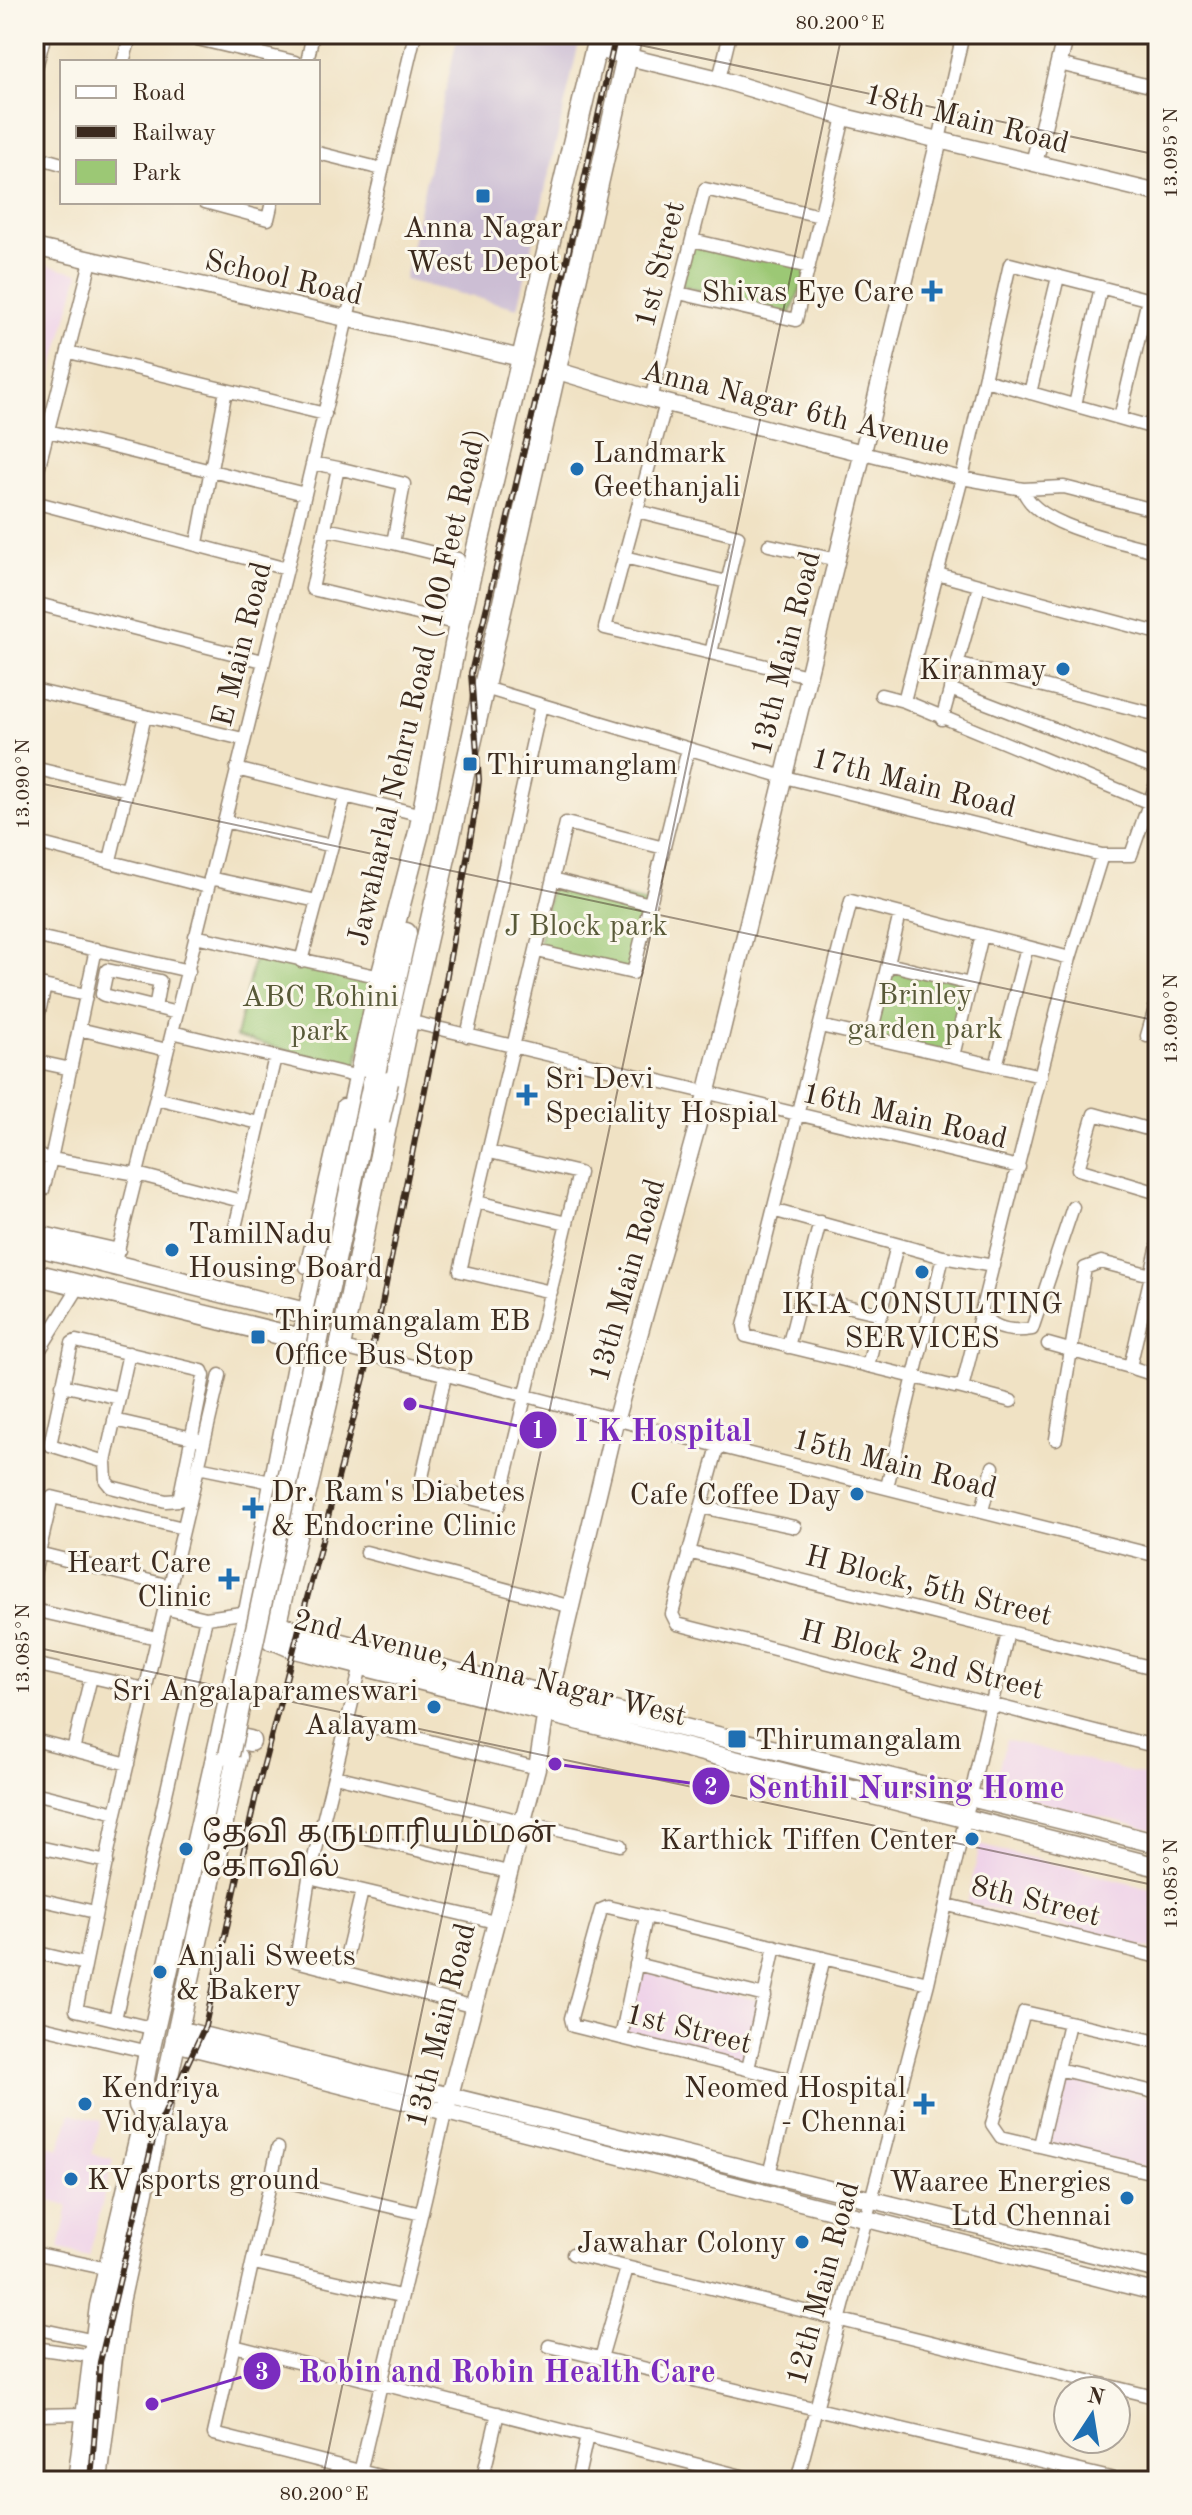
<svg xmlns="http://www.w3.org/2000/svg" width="1192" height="2515" viewBox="0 0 1192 2515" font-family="'Old Standard TT','Noto Serif Tamil',serif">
	<rect width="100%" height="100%" fill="#fbf7ec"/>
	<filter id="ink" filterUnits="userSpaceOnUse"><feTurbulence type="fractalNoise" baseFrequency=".0125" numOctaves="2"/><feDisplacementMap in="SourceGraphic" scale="16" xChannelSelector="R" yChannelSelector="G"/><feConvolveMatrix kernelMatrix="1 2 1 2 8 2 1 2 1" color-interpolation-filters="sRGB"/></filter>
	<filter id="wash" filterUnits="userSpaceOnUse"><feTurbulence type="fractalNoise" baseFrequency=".006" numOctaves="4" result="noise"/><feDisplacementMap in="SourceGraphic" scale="32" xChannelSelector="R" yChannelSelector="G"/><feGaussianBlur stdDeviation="1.8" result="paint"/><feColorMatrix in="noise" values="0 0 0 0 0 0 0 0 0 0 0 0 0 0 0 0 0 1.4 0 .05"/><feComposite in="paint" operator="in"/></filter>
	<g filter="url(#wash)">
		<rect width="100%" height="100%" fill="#f0e2c4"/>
		<!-- built -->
		<path fill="#eed0e8" d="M34,262L79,273L34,440Z
			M1006,1740L1158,1779V1831L993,1790Z
			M980,1845L1158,1891V1951L967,1903Z
			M642,1971L764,2002L748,2065L626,2034Z
			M1066,2076L1158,2100V2171L1049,2143Z
			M71,2113L101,2121L92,2154L113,2159L89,2257L59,2250L68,2205L34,2198V2141L59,2149Z"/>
		<!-- industrial -->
		<path fill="#ccbed4" d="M458,34H581L518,308L404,280Z"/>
		<!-- green -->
		<path fill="#9cc875" stroke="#6c794a" stroke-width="2" d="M692,240L809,267L789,318L681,285Z
			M553,879L650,904L633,973L537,951Z
			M255,955L374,980L356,1068L236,1037Z
			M888,964L970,984L953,1056L870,1038Z"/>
	</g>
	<g filter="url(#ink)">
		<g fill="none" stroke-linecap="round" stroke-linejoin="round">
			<!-- minor casing -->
			<g stroke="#968671" stroke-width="15">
				<path id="minor" d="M176,34L295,62
					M123,62L131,34
					M307,62L313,34
					M1059,64L1158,88
					M34,75L45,34
					M719,79L730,34
					M939,140L963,34
					M318,153L382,169
					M34,156L62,164
					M205,202L268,219L272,202
					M692,240L809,267
					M679,293L796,320L844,117
					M69,352L325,414
					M985,380L1158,429
					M1030,393L1058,277
					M651,399L705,189L820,216
					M666,403L605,628L808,676
					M1075,405L1101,287
					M1120,418L1148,299
					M48,431L305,494
					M863,453L962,478L1023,489C1034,527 1122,541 1158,552
					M313,463L338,468L312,589L459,624
					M338,468L404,484L393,543L458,559L446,621
					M34,485L91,261
					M1023,489L1064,487L1158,511
					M34,502L287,569
					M637,511L738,536L711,653
					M325,529L393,543
					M197,543L226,390
					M769,545L837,560
					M624,557L727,582
					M937,574L1158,633
					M34,603L263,661
					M957,664L1158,715
					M485,688L784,777L1102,855
					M950,689L1158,769
					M34,690L243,739
					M881,695L904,701
					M942,719L979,586
					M34,768L127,790
					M236,769L422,815
					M1150,803L904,701L962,478L1010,264L1158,302
					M224,821L332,846
					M34,842L208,887
					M110,860L145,716
					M210,878L317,901
					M553,879L650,904
					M34,936L189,971
					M195,936L381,977
					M96,949L51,1159L137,1174L241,1201
					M537,951L633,973L688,749
					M1070,958L851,901L744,1326L746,1336L955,1387L963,1384L1070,958L1102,855H1131L1158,778
					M301,961L345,797
					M888,964L970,984
					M34,984L86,995
					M155,1008L160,981L107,970L102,994L104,995L177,1013
					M408,1021L1019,1167
					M820,1026L1041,1076
					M79,1029L167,1050
					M172,1032L359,1077
					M34,1034L45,986
					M467,1036L541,705
					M1147,1036L1158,998
					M870,1038L900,914
					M953,1056L982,935
					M34,1061L71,1069
					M996,1066L1027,947
					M156,1098L259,1123
					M1158,1132L1094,1114L1078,1169L1158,1193
					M34,1155L51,1159L43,1190L34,1191
					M477,1202L567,1223
					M776,1211L943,1257L993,1266
					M34,1231L119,1250
					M234,1232L275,1057
					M1158,1245L1130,1367L1158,1376
					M114,1266L287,569L415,34
					M306,1267L343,1105
					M551,1292L460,1271L566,823L664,848
					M802,1296L882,1314
					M982,1313C993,1330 1013,1332 1032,1329L1073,1207
					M76,1341L202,1371L204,1376L179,1500L166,1501L111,1487L106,1481L105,1462L50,1445L72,1343Z
					M1048,1344L1130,1367
					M340,1347L718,1446L1158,1556
					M788,1347L820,1222
					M34,1359L80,1285
					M868,1366L897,1245
					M445,1376L420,1486L499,1505L579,1173L490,1152
					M62,1385L119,1398
					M958,1387L1011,1401
					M114,1420L197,1439
					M1056,1439L1085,1268L1101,1262L1151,1275
					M718,1446L672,1614L677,1624L1158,1747
					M105,1462L129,1353
					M198,1467L276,1483
					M887,1487L943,1257
					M701,1507L795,1527
					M982,1511L993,1467
					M34,1552L170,1586
					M366,1552L572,1607
					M688,1552L1158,1669
					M34,1574L52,1497L183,1528
					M164,1608L206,1618L249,1612
					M34,1610L157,1638
					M34,1664L145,1689
					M361,1666L309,1878L296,1961L471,2006
					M349,1721L537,1768
					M34,1740L128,1764
					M73,1750L91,1677
					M335,1776L620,1845
					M34,1793L116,1813
					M322,1827L508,1872
					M34,1846L107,1862
					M309,1878L495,1922
					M34,1898L95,1912
					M948,1905L1158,1957
					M34,1952L85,1964
					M636,1964L765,1996
					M342,1974L362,1891
					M115,2019L206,1618
					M34,2025L149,2052
					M155,2029L76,2010L116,1813L220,1375
					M621,2038L646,1917
					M1158,2042L1024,2012L992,2124L1001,2137L1158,2174
					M748,2069L775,1946
					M1058,2069L1158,2093
					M795,2081L573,2026L571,2018L601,1910L608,1907L928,1983
					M1040,2145L1069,2023
					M278,2148L214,2434L399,2481
					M769,2174L824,1958
					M272,2178L421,2214
					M34,2253L108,2269
					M573,2254L1158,2398
					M254,2263L400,2296
					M34,2328L95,2341
					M234,2346L761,2481
					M549,2346L1123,2481
					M34,2348L93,2356
					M601,2358L627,2268
					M34,2429L38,2415L84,2414
					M358,2481L445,2114
					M482,2481L498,2413
					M577,2481L587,2436
					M797,2481L928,1983L1008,1632"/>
			</g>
			<!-- tertiary casing -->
			<g stroke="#968671" stroke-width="19">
				<path id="tertiary" d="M596,49L719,79L844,117L1158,193
					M1034,163L1066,34
					M34,247L521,358
					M558,371L651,399L863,453
					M186,2031L1158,2270
					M183,2045L1158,2293
					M445,2114L537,1768L546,1711L616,1418L706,1095L939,140"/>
			</g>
			<!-- secondary casing -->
			<g stroke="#968671" stroke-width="21">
				<path id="secondary" d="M265,1618L295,1631C582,1707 871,1770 1158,1844
					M259,1634L291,1648L1158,1867"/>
			</g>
			<!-- primary casing -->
			<g stroke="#968671" stroke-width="23">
				<path id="primary" d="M374,1078L406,933
					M34,1245L321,1317
					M34,1274L313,1342
					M272,1640L340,1347L408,1021L632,34
					M221,1735L250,1741
					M145,2115L139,2105L149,2052L249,1612L302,1340L381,977L419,832L459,624L599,34
					M78,2481L100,2306L148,2102
					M97,2481L118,2307L237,1757"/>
			</g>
			<!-- minor -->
			<use href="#minor" stroke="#fff" stroke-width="12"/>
			<!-- tertiary -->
			<use href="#tertiary" stroke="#fff" stroke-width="16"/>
			<!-- secondary -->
			<use href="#secondary" stroke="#fff" stroke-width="18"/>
			<!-- primary -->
			<use href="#primary" stroke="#fff" stroke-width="20"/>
			<!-- rail casing -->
			<g stroke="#3b2a1e" stroke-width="6">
				<path id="rail" d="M91,2481L100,2362L154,2136L205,2026L256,1795L378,1324L440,1015L476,806L479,780L471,673L539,387L616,34"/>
			</g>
			<!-- rail -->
			<use href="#rail" stroke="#fbf7ec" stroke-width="3" stroke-dasharray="9" stroke-linecap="butt"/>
			<!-- primary-bridge casing -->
			<g stroke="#968671" stroke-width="23" stroke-linecap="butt">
				<path id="primary-bridge" d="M379,1121L388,1082
					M229,1755L374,1078"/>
			</g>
			<!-- primary-bridge -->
			<use href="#primary-bridge" stroke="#fff" stroke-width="20"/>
		</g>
	</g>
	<!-- ticks -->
	<path fill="none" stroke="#3b2a1e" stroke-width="2" stroke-opacity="0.45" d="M588,34L1158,155M34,782L1158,1021M34,1647L1158,1886M322,2481L842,34"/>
	<!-- markers -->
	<g fill="#1f6fb2" stroke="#fbf7ec" stroke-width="3">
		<rect x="475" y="188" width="16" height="16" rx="4"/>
		<path d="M928 279h8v8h8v8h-8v8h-8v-8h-8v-8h8z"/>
		<circle cx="577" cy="469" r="8"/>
		<circle cx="1063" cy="669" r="8"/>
		<rect x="462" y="756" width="16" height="16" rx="4"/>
		<path d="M523 1083h8v8h8v8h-8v8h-8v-8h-8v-8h8z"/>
		<circle cx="172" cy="1250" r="8"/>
		<circle cx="922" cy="1272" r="8"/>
		<rect x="250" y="1329" width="16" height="16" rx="4"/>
		<circle cx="857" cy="1494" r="8"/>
		<path d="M249 1496h8v8h8v8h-8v8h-8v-8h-8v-8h8z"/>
		<path d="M225 1567h8v8h8v8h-8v8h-8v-8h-8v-8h8z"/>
		<circle cx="434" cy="1707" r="8"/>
		<rect x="727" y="1729" width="20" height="20" rx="4"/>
		<circle cx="972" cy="1839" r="8"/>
		<circle cx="186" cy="1849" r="8"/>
		<circle cx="160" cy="1972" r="8"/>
		<circle cx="85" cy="2104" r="8"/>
		<path d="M920 2092h8v8h8v8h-8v8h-8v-8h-8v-8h8z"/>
		<circle cx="71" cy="2179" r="8"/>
		<circle cx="1127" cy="2198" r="8"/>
		<circle cx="802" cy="2242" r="8"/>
	</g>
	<g text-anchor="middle" stroke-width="6" stroke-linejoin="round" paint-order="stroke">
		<!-- street labels -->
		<g font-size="30" fill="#3b2a1e" stroke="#fbf7ec">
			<text transform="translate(967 118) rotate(14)" y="10">18th Main Road</text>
			<text transform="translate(659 264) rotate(-76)" y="10">1st Street</text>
			<text transform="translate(284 277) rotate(13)" y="10">School Road</text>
			<text transform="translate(796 407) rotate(14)" y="10">Anna Nagar 6th Avenue</text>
			<text transform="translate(241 644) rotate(-76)" y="10">E Main Road</text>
			<text transform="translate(785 653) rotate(-76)" y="10">13th Main Road</text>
			<text transform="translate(416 687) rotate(-77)" y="10">Jawaharlal Nehru Road (100 Feet Road)</text>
			<text transform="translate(914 782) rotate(14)" y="10">17th Main Road</text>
			<text transform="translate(905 1115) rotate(13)" y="10">16th Main Road</text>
			<text transform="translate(626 1280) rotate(-74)" y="10">13th Main Road</text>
			<text transform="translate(895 1463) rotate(14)" y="10">15th Main Road</text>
			<text transform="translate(929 1585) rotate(14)" y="10">H Block, 5th Street</text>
			<text transform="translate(922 1659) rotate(14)" y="10">H Block 2nd Street</text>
			<text transform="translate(490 1667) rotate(14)" y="10">2nd Avenue, Anna Nagar West</text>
			<text transform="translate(1036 1900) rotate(14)" y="10">8th Street</text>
			<text transform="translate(440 2025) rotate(-76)" y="10">13th Main Road</text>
			<text transform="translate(689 2028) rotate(14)" y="10">1st Street</text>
			<text transform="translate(822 2283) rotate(-75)" y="10">12th Main Road</text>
		</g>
		<!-- poi labels -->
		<g font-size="30" fill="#3b2a1e" stroke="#fbf7ec" text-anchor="start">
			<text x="483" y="237" text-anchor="middle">Anna Nagar<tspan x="483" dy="34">West Depot</tspan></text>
			<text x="914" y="301" text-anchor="end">Shivas Eye Care</text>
			<text x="593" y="462">Landmark<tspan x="593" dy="34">Geethanjali</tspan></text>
			<text x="1047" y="679" text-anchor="end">Kiranmay</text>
			<text x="486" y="774">Thirumanglam</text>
			<text x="545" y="1088">Sri Devi<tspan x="545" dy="34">Speciality Hospial</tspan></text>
			<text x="188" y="1243">TamilNadu<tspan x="188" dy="34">Housing Board</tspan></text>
			<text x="922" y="1313" text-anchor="middle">IKIA CONSULTING<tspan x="922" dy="34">SERVICES</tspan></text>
			<text x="274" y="1330">Thirumangalam EB<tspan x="274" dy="34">Office Bus Stop</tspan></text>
			<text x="271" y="1501">Dr. Ram's Diabetes<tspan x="271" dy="34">&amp; Endocrine Clinic</tspan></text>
			<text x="841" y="1504" text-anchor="end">Cafe Coffee Day</text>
			<text x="211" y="1572" text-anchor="end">Heart Care<tspan x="211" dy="34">Clinic</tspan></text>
			<text x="418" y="1700" text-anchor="end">Sri Angalaparameswari<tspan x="418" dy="34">Aalayam</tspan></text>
			<text x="755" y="1749">Thirumangalam</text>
			<text x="202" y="1842">தேவி கருமாரியம்மன்<tspan x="202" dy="34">கோவில்</tspan></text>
			<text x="956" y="1849" text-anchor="end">Karthick Tiffen Center</text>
			<text x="176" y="1965">Anjali Sweets<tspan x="176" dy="34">&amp; Bakery</tspan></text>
			<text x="101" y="2097">Kendriya<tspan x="101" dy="34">Vidyalaya</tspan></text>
			<text x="906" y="2097" text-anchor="end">Neomed Hospital<tspan x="906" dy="34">- Chennai</tspan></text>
			<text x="87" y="2189">KV sports ground</text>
			<text x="1111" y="2191" text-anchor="end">Waaree Energies<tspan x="1111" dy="34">Ltd Chennai</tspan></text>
			<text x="786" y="2252" text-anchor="end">Jawahar Colony</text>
		</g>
		<!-- park labels -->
		<g font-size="30" fill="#585938" stroke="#fbf7ec">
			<text x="586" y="935">J Block park</text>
			<text x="925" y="1004">Brinley<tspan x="925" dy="34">garden park</tspan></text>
			<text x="320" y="1006">ABC Rohini<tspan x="320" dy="34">park</tspan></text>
		</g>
	</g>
	<!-- callouts -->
	<path fill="none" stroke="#7b2cbf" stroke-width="3" d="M410 1404L538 1430M555 1764L711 1786M152 2404L262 2371"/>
	<g fill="#7b2cbf" stroke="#fbf7ec" stroke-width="3">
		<circle cx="410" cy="1404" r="8"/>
		<circle cx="555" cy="1764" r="8"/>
		<circle cx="152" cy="2404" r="8"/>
		<circle cx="538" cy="1430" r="20"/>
		<circle cx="711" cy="1786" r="20"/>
		<circle cx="262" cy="2371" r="20"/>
	</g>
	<g font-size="24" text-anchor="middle" font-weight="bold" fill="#fff">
		<text x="538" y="1438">1</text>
		<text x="711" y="1795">2</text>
		<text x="262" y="2380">3</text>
	</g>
	<g font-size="32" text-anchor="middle" font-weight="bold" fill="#7b2cbf" stroke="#fbf7ec" stroke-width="6" stroke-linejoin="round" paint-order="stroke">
		<text x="663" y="1441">I K Hospital</text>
		<text x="906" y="1798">Senthil Nursing Home</text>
		<text x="507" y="2382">Robin and Robin Health Care</text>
	</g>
	<!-- margin -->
	<rect width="1192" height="2515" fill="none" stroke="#fbf7ec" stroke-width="88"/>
	<!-- legend -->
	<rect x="60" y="60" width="260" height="144" fill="#fbf7ec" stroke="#aea59a" stroke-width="2"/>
	<rect x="76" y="86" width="40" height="12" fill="#ffffff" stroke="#aea59a" stroke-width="2"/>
	<text x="132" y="100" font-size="24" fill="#3b2a1e">Road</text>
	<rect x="76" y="126" width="40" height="12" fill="#3b2a1e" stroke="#aea59a" stroke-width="2"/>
	<text x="132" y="140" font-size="24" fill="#3b2a1e">Railway</text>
	<rect x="76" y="160" width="40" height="24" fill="#9cc875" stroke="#aea59a" stroke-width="2"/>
	<text x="132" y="180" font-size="24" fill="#3b2a1e">Park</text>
	<!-- north arrow -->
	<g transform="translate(1092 2415) rotate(12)"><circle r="38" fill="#fbf7ec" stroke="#aea59a" stroke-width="2"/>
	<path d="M0-6L14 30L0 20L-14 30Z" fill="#1f6fb2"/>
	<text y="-12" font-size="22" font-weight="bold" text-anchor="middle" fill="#3b2a1e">N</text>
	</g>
	<rect x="44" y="44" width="1104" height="2427" fill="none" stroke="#3b2a1e" stroke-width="3"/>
	<g font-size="20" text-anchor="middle" fill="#3b2a1e">
		<text x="840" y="29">80.200°E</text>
		<text transform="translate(1170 153) rotate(-90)" y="7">13.095°N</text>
		<text transform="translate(22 784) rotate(-90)" y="7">13.090°N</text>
		<text transform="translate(1170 1019) rotate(-90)" y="7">13.090°N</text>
		<text transform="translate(22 1649) rotate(-90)" y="7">13.085°N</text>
		<text transform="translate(1170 1884) rotate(-90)" y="7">13.085°N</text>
		<text x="324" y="2500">80.200°E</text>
	</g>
</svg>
